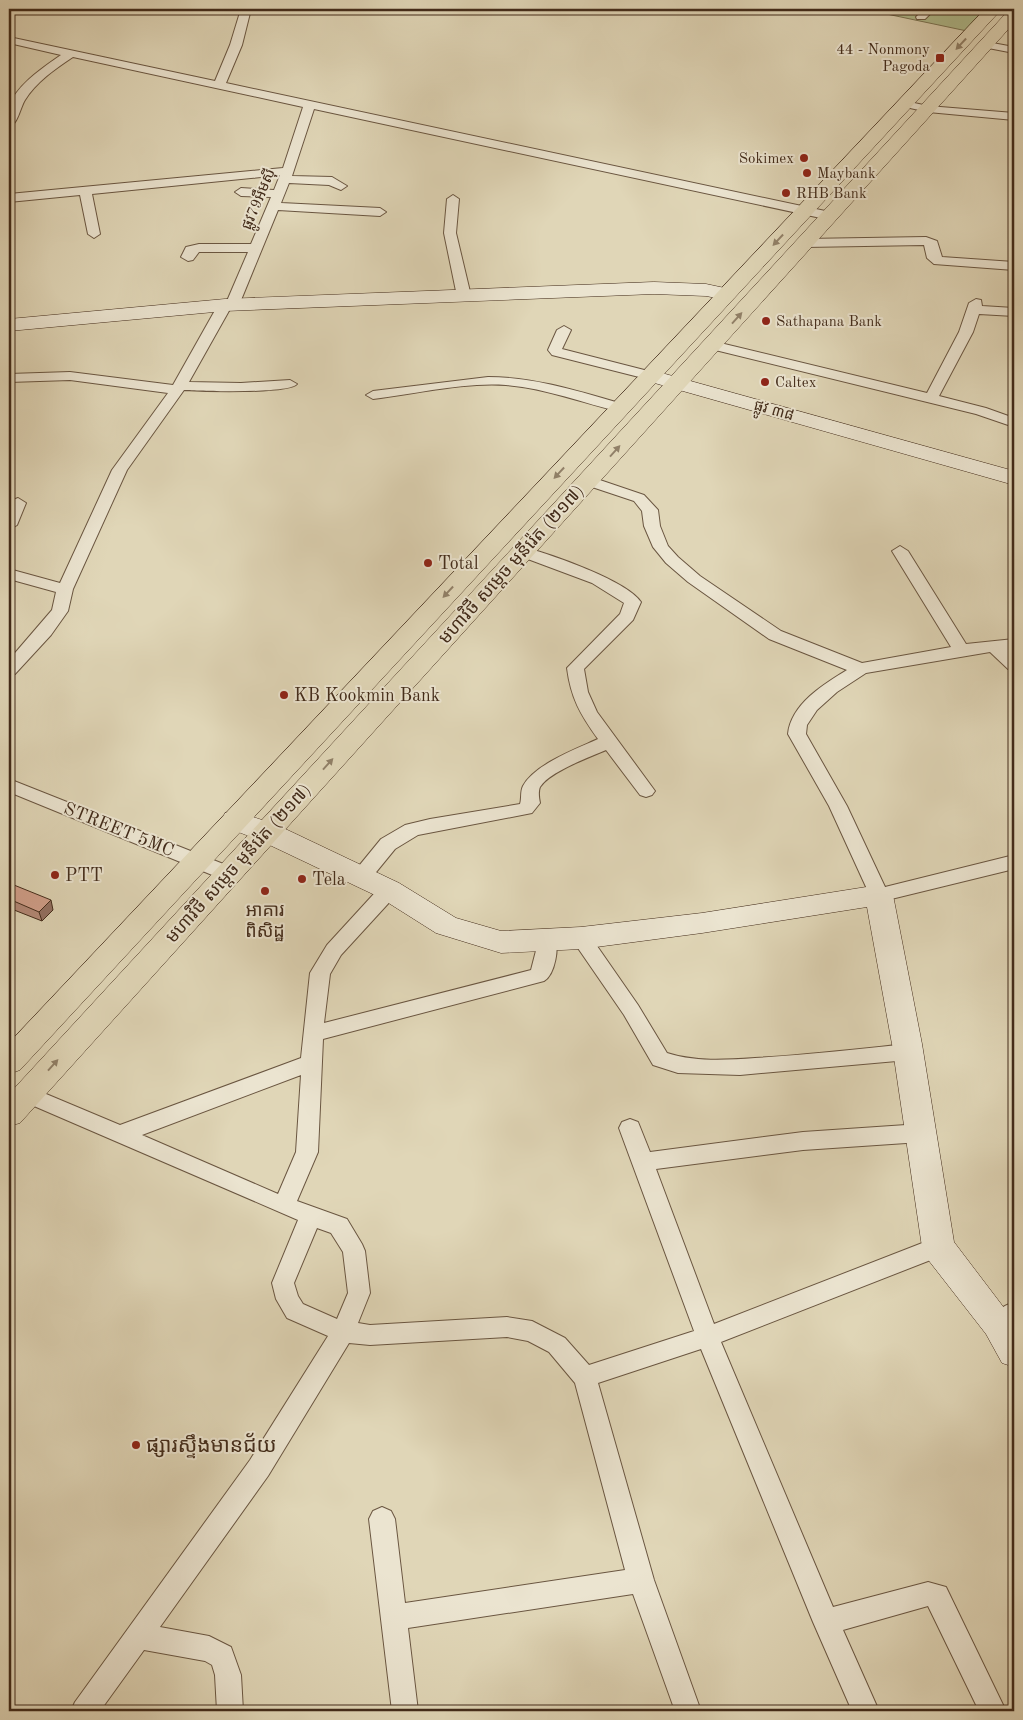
<svg xmlns="http://www.w3.org/2000/svg" width="1023" height="1720" viewBox="0 0 1023 1720" font-family="'Old Standard TT','Noto Sans Khmer',serif">
	<rect width="100%" height="100%" fill="#e0d6b7"/>
	<filter id="stains"><feTurbulence type="fractalNoise" baseFrequency=".004" numOctaves="4"/><feColorMatrix values="0 0 0 0 .2 0 0 0 0 .09 0 0 0 0 .02 0 0 0 .5 -.17"/></filter>
	<radialGradient id="worn" r=".72"><stop offset=".6" stop-color="#630" stop-opacity="0"/><stop offset="1" stop-color="#630" stop-opacity=".3"/></radialGradient>
	<!-- green -->
	<path fill="#b1be8f" stroke="#7a7454" d="M887,9H989L967,31L882,13Z"/>
	<g fill="none" stroke-linecap="round" stroke-linejoin="round">
		<!-- street casing -->
		<g stroke="#6a5641" stroke-width="2">
			<path id="street" d="M241,9H251L242,45L226,83L830,212L836,216L830,220L314,109L292,176L332,177L347,186L341,190L329,185L289,183L281,203L380,208L386,212L380,216L278,210L239,305L237,308L230,309L189,382L241,383L290,380L297,384C289,394 201,391 184,390L127,470L73,589L68,611L51,635L15,674L9,675V660L52,610L56,592L9,579V569L60,583L112,470L168,393L70,380L9,382V374L70,372L173,385L218,305L220,302L227,301L248,252H199L193,260L188,261L181,257L186,247L199,244H251L271,197L241,196L235,192L241,188L274,190L280,175L92,194L100,234L94,238L88,234L80,195L9,202V194L283,168L303,107L73,57C55,69 36,82 25,100C20,108 18,124 9,127C9,121 7,113 9,107C16,85 44,67 61,55L9,43V37L215,81L230,45Z
				M924,9H935L925,19H917L916,17Z
				M987,42L1014,47V53L983,47L981,45Z
				M905,101L928,106L1014,113V120L928,112L901,106L899,104Z
				M453,195L459,199L456,233L471,296L464,300L457,296L444,233L447,199Z
				M926,237L937,241L942,257L1014,262V270L934,264L927,258L924,245L805,247L799,243L805,239Z
				M976,299L981,300L982,306L1014,308V316L979,314L973,332L939,396L986,408L1014,418V427L976,414L707,348L705,345L712,341L927,393L959,332L969,303Z
				M564,326L571,330L562,349L656,373L658,376L651,380L552,355L548,350L557,330Z
				M488,377C535,377 581,392 626,405L628,408L621,412C583,403 545,388 506,385C462,382 417,394 373,399L366,395L373,391Z
				M588,476L644,495L658,510L660,526L668,546L678,557L700,576L781,631L862,663L951,647L892,551L900,546L908,551L966,644L1014,639V649L1008,650L1014,656V670L1008,669L990,652L866,673L837,692L817,710L807,725L806,734L847,806L885,887L1014,855V869L879,902L872,900L829,806L788,734C791,704 824,684 847,670L769,639L688,582L666,563L653,547L644,526L642,511L634,501L583,484L580,481L583,478Z
				M18,498L26,503L17,525L9,530V507L13,500Z
				M523,547C550,554 626,580 641,602L633,620L584,669L588,692L597,712L655,791L652,795L646,797L640,795L606,750C590,757 549,772 540,787C538,792 539,798 540,803L532,813L418,835L395,849L368,882L361,884L354,882L352,877L354,872L381,839L405,825L430,819L520,804C522,798 520,792 523,786C535,764 576,749 598,739C580,714 571,698 567,668L620,614L624,603L592,583L517,555L515,552L517,549Z
				M9,779L236,869L238,874L236,879L229,881L222,879L9,792Z
				M389,883L396,885L399,890L396,895L341,955L330,974L324,1023L531,970L540,935L547,933L554,935C560,946 555,975 544,981L323,1039L318,1152L297,1201L347,1219L362,1244L365,1251L370,1293L358,1323L370,1325L507,1317L532,1321L565,1338L589,1365L694,1331L619,1128L622,1122L630,1119L638,1122L650,1152L803,1132L921,1124L929,1127L932,1133L929,1139L921,1142L803,1150L656,1169L714,1324L930,1240L938,1238L946,1240L949,1247L946,1254L721,1342L833,1607L928,1582L946,1587L1006,1711H979L928,1606L843,1630L879,1711H852L813,1622L701,1349L598,1383L654,1580L701,1711H675L633,1594L408,1628L418,1711H392L369,1519L373,1511L382,1507L391,1511L395,1519L405,1603L625,1570L575,1383L549,1352L528,1341L507,1337L370,1345L349,1343L268,1476L160,1627L209,1636L231,1647L241,1675L243,1711H217L215,1675L212,1665L205,1661L144,1650L100,1711H71L75,1702L250,1460L328,1336L287,1318L276,1299L272,1283L298,1220L20,1100L17,1094L20,1088L27,1086L120,1125L301,1058L310,973L327,945L382,885ZM301,1075L296,1152L278,1194L142,1135ZM317,1228L331,1233L343,1252L348,1293L337,1319L303,1304L298,1296L294,1283Z
				M581,931L588,933L638,1005L667,1053C695,1062 726,1060 755,1058C806,1055 857,1049 908,1044L915,1046L918,1052L915,1058L908,1060L740,1075L678,1073L653,1065L624,1015L571,938L574,933Z
				M1014,1302V1325L998,1334L990,1331L986,1324C992,1313 1003,1306 1014,1302Z"/>
		</g>
		<!-- secondary casing -->
		<g stroke="#422b1a" stroke-width="1">
			<path id="secondary" d="M654,282L706,284L734,290L737,294L734,298L727,300L706,296L654,294L225,311L9,331V319L225,299Z
				M651,370L1014,471V485L644,380L641,376L644,372Z
				M235,811L277,825L399,883L456,918L501,931L581,927L702,913L879,885L889,888L893,895L922,1044L954,1242L1014,1321V1367L1002,1363L986,1334L926,1257L922,1247L892,1044L867,907L702,933L581,949L501,953L436,933L379,897L257,839L225,827L222,820L225,813Z"/>
		</g>
		<!-- primary casing -->
		<g stroke="#422b1a" stroke-width="1">
			<path id="primary" d="M985,9H997L999,12L20,1070L9,1074V1043Z
				M1014,9V23L20,1123L9,1126V1094L1008,11Z"/>
		</g>
		<!-- street -->
		<use href="#street" fill="#ebe4d0" fill-rule="evenodd"/>
		<!-- secondary -->
		<use href="#secondary" fill="#ebe4d0" fill-rule="evenodd"/>
		<!-- primary -->
		<use href="#primary" fill="#e0d6b7" fill-rule="evenodd"/>
	</g>
	<!-- wall -->
	<path fill="#b58a79" stroke="#422b1a" d="M9,883L53,910L42,921L9,908Z"/>
	<!-- shaded-wall -->
	<path fill="#947163" stroke="#422b1a" d="M51,900L53,910L42,921L39,912Z"/>
	<!-- building -->
	<path fill="#d3a18d" stroke="#422b1a" d="M9,883L51,900L39,912L9,899Z"/>
	<!-- one-way arrows -->
	<defs><path id="oneway-solid" d="M-6-.8H1V-3.2L6.5 0L1 3.2V.8H-6Z" transform="scale(1.25)"/></defs>
	<g fill="#918068">
		<use href="#oneway-solid" transform="translate(961 44) rotate(133)"/>
		<use href="#oneway-solid" transform="translate(778 240) rotate(133)"/>
		<use href="#oneway-solid" transform="translate(737 318) rotate(-48)"/>
		<use href="#oneway-solid" transform="translate(615 451) rotate(-48)"/>
		<use href="#oneway-solid" transform="translate(559 473) rotate(133)"/>
		<use href="#oneway-solid" transform="translate(448 592) rotate(133)"/>
		<use href="#oneway-solid" transform="translate(328 764) rotate(-48)"/>
		<use href="#oneway-solid" transform="translate(53 1065) rotate(-48)"/>
	</g>
	<!-- markers -->
	<g fill="#8f2418" stroke="#ebe4d0" stroke-width="2">
		<rect x="935" y="53" width="10" height="10" rx="2.5"/>
		<circle cx="804" cy="158" r="5"/>
		<circle cx="807" cy="173" r="5"/>
		<circle cx="786" cy="193" r="5"/>
		<circle cx="766" cy="321" r="5"/>
		<circle cx="765" cy="382" r="5"/>
		<circle cx="428" cy="563" r="5"/>
		<circle cx="284" cy="695" r="5"/>
		<circle cx="55" cy="875" r="5"/>
		<circle cx="302" cy="879" r="5"/>
		<circle cx="265" cy="891" r="5"/>
		<circle cx="136" cy="1445" r="5"/>
	</g>
	<g text-anchor="middle" stroke-width="4" stroke-linejoin="round" paint-order="stroke">
		<!-- far-poi labels -->
		<g font-size="15" fill="#422b1a" stroke="#ebe4d0" text-anchor="start">
			<text x="930" y="54" text-anchor="end">44 - Nonmony<tspan x="930" dy="17">Pagoda</tspan></text>
			<text x="794" y="163" text-anchor="end">Sokimex</text>
			<text x="817" y="178">Maybank</text>
			<text x="796" y="198">RHB Bank</text>
			<text x="776" y="326">Sathapana Bank</text>
			<text x="775" y="387">Caltex</text>
		</g>
		<!-- far-street labels -->
		<g font-size="15" fill="#422b1a" stroke="#ebe4d0">
			<text transform="translate(258 199) rotate(-67)" y="5">ផ្លូវ79អឹមស៊ី</text>
			<text transform="translate(774 410) rotate(16)" y="5">ផ្លូវ ៣៨</text>
		</g>
		<!-- poi labels -->
		<g font-size="18" fill="#422b1a" stroke="#ebe4d0" text-anchor="start">
			<text x="438" y="569">Total</text>
			<text x="294" y="701">KB Kookmin Bank</text>
			<text x="65" y="881">PTT</text>
			<text x="312" y="885">Tela</text>
			<text x="265" y="916" text-anchor="middle">អាគារ<tspan x="265" dy="21">ពិសិដ្ឋ</tspan></text>
		</g>
		<!-- street labels -->
		<g font-size="18" fill="#422b1a" stroke="#ebe4d0">
			<text transform="translate(511 564) rotate(-48)" y="6">មហាវិថី សម្តេច មុនីរ៉េត (២១៧)</text>
			<text transform="translate(119 829) rotate(22)" y="6">STREET 5MC</text>
			<text transform="translate(238 863) rotate(-48)" y="6">មហាវិថី សម្តេច មុនីរ៉េត (២១៧)</text>
		</g>
		<!-- near-poi labels -->
		<g font-size="21" fill="#422b1a" stroke="#ebe4d0" text-anchor="start">
			<text x="146" y="1452">ផ្សារស្ទឹងមានជ័យ</text>
		</g>
	</g>
	<!-- margin -->
	<rect width="1023" height="1720" fill="none" stroke="#e0d6b7" stroke-width="30"/>
	<rect x="10" y="10" width="1003" height="1700" fill="none" stroke="#422b1a" stroke-width="2.5"/>
	<rect x="15" y="15" width="993" height="1690" fill="none" stroke="#422b1a"/>
	<rect width="100%" height="100%" filter="url(#stains)"/>
	<rect width="100%" height="100%" fill="url(#worn)"/>
</svg>
